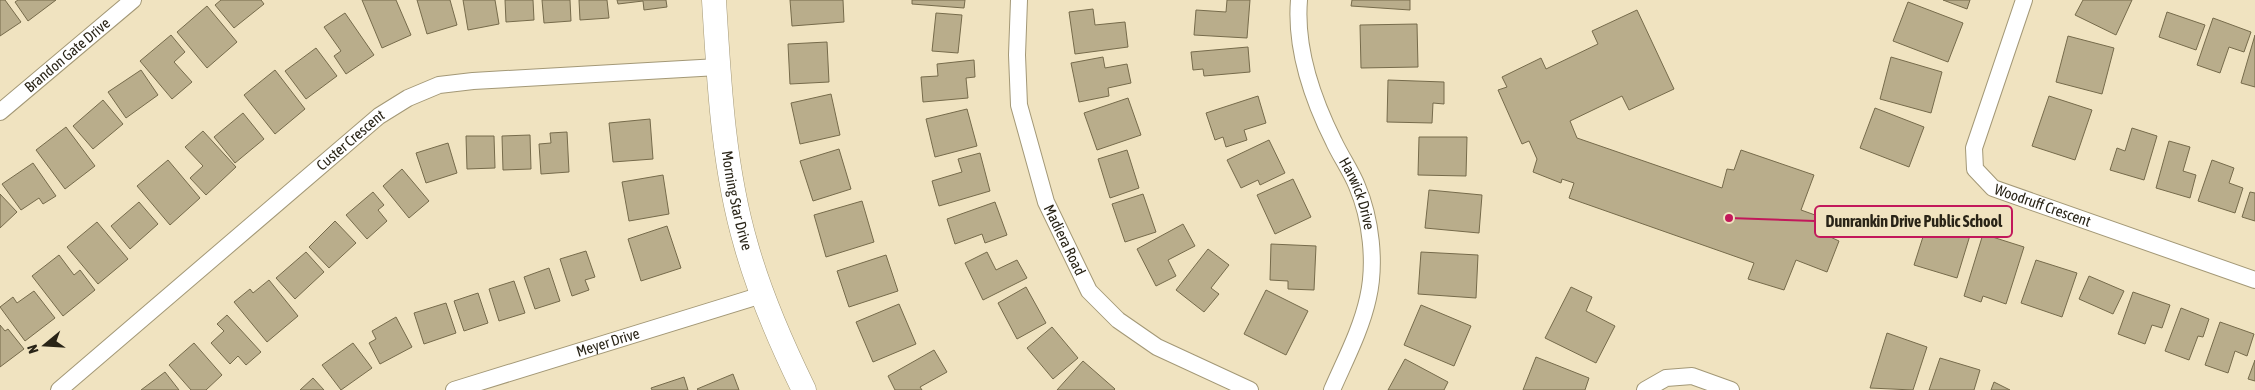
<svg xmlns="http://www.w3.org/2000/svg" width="2255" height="390" viewBox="0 0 2255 390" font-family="'Asap Condensed',sans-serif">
	<rect width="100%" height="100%" fill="#f0e3c0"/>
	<!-- building -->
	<path fill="#b9ad8b" stroke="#766b4b" d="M0,0H5L21,22L0,36Z
		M18,0H56L28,21L15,2Z
		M221,0H261L264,4L234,28L215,5Z
		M362,0H396L411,35L382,48Z
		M417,0H450L457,25L427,34Z
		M463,0H495L499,24L468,30Z
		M505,0H533L534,20L506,22Z
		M542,0H570L571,21L544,23Z
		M579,0H607L609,18L580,20Z
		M617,0H666L667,7L644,10L643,1L618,4Z
		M790,0H843L844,22L792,26Z
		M912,0H965L964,8L912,4Z
		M1227,0H1250L1247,38L1194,35L1196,10L1226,12Z
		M1352,0H1410V10L1351,6Z
		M1943,0H1970L1967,9Z
		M2083,0H2132L2116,35L2075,15Z
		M1908,2L1963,23L1948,62L1893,41Z
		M207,6L237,42L207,68L177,32Z
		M1093,9L1095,25L1125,22L1128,47L1075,54L1069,12Z
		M1637,10L1674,89L1629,110L1622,96L1570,121L1577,138L1722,188L1727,169L1734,170L1741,150L1814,175L1801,210L1832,221L1826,235L1839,241L1827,272L1796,260L1784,290L1748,279L1754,263L1569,198L1574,183L1562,179L1561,183L1533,172L1537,159L1529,141L1522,144L1498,90L1507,87L1502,77L1541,58L1546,69L1598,44L1592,31Z
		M2167,12L2205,25L2196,50L2159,37Z
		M345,13L374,55L346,74L334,56L341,51L324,27Z
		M936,13L962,15L958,53L932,51Z
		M2213,18L2251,32L2244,52L2229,47L2220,73L2197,65Z
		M1417,24L1418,67L1361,68L1360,25Z
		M171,35L185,52L174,62L192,82L172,99L140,61Z
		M2255,35V87L2241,83Z
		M2068,36L2114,48L2102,94L2056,82Z
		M827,42L829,82L790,84L788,44Z
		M1248,47L1250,72L1204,76L1203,69L1193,70L1191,52Z
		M316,48L337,76L306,99L285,71Z
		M1103,57L1105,68L1127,64L1131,83L1108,88L1109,96L1079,102L1071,63Z
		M1891,57L1942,72L1931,113L1880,99Z
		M974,60L975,77L966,78L968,98L923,102L921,77L938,76L937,64Z
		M141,70L158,95L126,118L108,92Z
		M275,70L305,109L275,134L244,95Z
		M1388,80L1444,82V104L1433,103L1432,123L1387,122Z
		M831,94L840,135L800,144L791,103Z
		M1258,96L1266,123L1244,130L1247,140L1226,147L1223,137L1215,140L1206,113Z
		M2049,96L2092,110L2075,160L2032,146Z
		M1128,98L1141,135L1097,150L1084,113Z
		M103,100L123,124L93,149L73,126Z
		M1875,108L1924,127L1909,167L1860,148Z
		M967,109L977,146L935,157L926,119Z
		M243,113L264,139L235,163L214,137Z
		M650,119L653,159L613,162L609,123Z
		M66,127L95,166L65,189L36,150Z
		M2132,128L2157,136L2144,180L2110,170L2117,148L2125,151Z
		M203,131L236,167L206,195L190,178L203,166L185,147Z
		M567,132L569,172L541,174L539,144L551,143L550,133Z
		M530,135L531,169L503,170L502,136Z
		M466,136H494L495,168L467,169Z
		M1419,137H1467L1466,176L1418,175Z
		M1269,140L1285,173L1260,185L1258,180L1241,188L1227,160Z
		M2169,141L2190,147L2183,171L2196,175L2190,198L2156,188Z
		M448,143L457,173L426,183L416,153Z
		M839,149L851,189L813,201L800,161Z
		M1127,150L1139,188L1110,198L1098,159Z
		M980,153L990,191L939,206L932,181L962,172L958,159Z
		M168,160L200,198L170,225L137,186Z
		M2212,160L2234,168L2229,183L2243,188L2235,213L2198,201Z
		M33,163L56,196L43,204L39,198L21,210L2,184Z
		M402,169L429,201L409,218L383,186Z
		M663,175L669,214L629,221L622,182Z
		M1293,179L1311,217L1275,234L1257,195Z
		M1429,190L1482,195L1479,233L1425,228Z
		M373,192L384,205L378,210L387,221L367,239L346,215Z
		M2250,192L2255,193V221L2242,217Z
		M0,194L17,212L0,228Z
		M1143,194L1156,232L1125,242L1112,204Z
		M862,201L874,242L826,257L814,215Z
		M139,202L158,224L130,249L111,226Z
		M995,202L1007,235L985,243L982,234L955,244L947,219Z
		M1929,218L1971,232L1957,278L1914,265Z
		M335,221L356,243L329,268L309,247Z
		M97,222L128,259L98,284L67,247Z
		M1183,224L1195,246L1168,260L1176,276L1156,286L1137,249Z
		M667,226L681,268L641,281L628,239Z
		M1983,234L2024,247L2006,304L1983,296L1981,302L1964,296Z
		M1271,244L1316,246L1314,290L1288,289V281L1270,280Z
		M1208,249L1229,265L1211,288L1219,294L1204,312L1176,290Z
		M586,251L595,277L585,280L589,290L572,296L560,259Z
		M306,252L324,272L295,299L276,278Z
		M987,252L996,270L1017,260L1027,278L983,300L965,263Z
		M1421,252L1478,255L1476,298L1418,294Z
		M59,255L74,275L80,270L95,290L63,316L32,276Z
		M886,255L898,291L849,307L837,271Z
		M2036,260L2077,273L2062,317L2021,303Z
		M549,268L560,301L535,309L524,277Z
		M2089,276L2124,291L2113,314L2079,299Z
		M269,280L298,316L267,342L234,302L250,289L253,293Z
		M514,281L525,313L499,321L489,289Z
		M1026,287L1046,323L1017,339L998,303Z
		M1571,287L1592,297L1586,311L1615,326L1596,363L1545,338Z
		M1266,290L1308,311L1286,355L1244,334Z
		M34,291L55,318L25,341L0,307L13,297L17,303Z
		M2133,292L2170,305L2162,328L2152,325L2145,344L2118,334Z
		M478,293L488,323L464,331L454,301Z
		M446,303L456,333L424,344L414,313Z
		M899,304L916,344L873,362L856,322Z
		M1421,305L1471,326L1454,366L1404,345Z
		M2181,308L2209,319L2203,337L2198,336L2189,360L2165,351Z
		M227,315L261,352L246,365L238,356L230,364L211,343L224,331L217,324Z
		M396,317L412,347L380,364L369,343L376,339L372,331Z
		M2220,322L2254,334L2247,356L2235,351L2228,373L2205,365Z
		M0,325L5,331L8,329L24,349L0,367Z
		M1052,327L1078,358L1053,379L1027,348Z
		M1887,333L1927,347L1913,390L1870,388Z
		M194,343L222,375L206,390H191L169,365Z
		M353,343L372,368L341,390L322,365Z
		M934,350L947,372L920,387L922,390H895L888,376Z
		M1536,357L1589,378L1585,390H1523Z
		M1940,358L1980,370L1974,390H1929Z
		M1405,359L1448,382L1444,390H1388Z
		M2255,360V381L2248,379Z
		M1083,361L1115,389L1114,390H1057Z
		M165,372L179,390H141Z
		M733,374L739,390H698L697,389Z
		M684,377L688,390H652L651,388Z
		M313,378L324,390H300Z
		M1994,382L2010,390H1991Z"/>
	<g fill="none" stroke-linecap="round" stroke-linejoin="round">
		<!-- street casing -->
		<g stroke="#a39876" stroke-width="18">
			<g id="street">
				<path id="s1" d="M1019,0L1017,55L1019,105L1046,202L1089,291L1118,320L1157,347L1250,390"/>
				<path id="s2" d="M1299,0C1295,48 1313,100 1334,142C1341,157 1351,171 1357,186C1371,219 1376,263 1368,298C1361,330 1345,360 1332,390"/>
				<path id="s3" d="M2024,0L1974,148L1975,169L1993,188L2255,280"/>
				<path id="s4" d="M0,112L133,0"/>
				<path id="s5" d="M59,390L379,116L408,98L439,85L473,81L718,67"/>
				<path id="s6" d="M454,390L762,295"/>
				<path d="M1645,390L1666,378L1692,376L1731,390"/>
			</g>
		</g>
		<!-- secondary casing -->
		<g stroke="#a39876" stroke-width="25">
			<g id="secondary">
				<path id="s7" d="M714,0C719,82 723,166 746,245C760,295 781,343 804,390"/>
			</g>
		</g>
		<!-- street -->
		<use href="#street" stroke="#fff" stroke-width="16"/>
		<!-- secondary -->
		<use href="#secondary" stroke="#fff" stroke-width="24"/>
	</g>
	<g text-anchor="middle" stroke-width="4" stroke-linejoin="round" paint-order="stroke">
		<!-- street labels -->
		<g font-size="15" fill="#292417" stroke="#f0e3c0">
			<text dy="5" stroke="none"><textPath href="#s4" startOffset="88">Brandon Gate Drive</textPath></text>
			<text dy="5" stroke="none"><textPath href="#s5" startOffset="384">Custer Crescent</textPath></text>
			<text dy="5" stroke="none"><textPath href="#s2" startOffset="205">Harwick Drive</textPath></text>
			<text dy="5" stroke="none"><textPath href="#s7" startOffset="202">Morning Star Drive</textPath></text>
			<text dy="5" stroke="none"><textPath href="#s3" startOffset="256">Woodruff Crescent</textPath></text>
			<text dy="5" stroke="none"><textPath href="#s1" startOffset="248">Madiera Road</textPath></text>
			<text dy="5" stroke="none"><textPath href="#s6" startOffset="161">Meyer Drive</textPath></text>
		</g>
	</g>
	<!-- callouts -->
	<path fill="none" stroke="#c2185b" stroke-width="2" d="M1729 218L1815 221"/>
	<circle fill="#c2185b" stroke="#f0e3c0" stroke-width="2" cx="1729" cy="218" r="5"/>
	<rect fill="#f0e3c0" stroke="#c2185b" stroke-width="2" x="1815" y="206" width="197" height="31" rx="5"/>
	<g font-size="16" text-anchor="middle" font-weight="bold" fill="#292417">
		<text x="1914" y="227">Dunrankin Drive Public School</text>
	</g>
	<!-- north arrow -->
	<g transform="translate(45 345) rotate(252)" stroke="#f0e3c0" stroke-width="4" paint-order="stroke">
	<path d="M0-4L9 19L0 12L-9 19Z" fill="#292417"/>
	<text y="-8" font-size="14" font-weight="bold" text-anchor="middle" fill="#292417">N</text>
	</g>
</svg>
